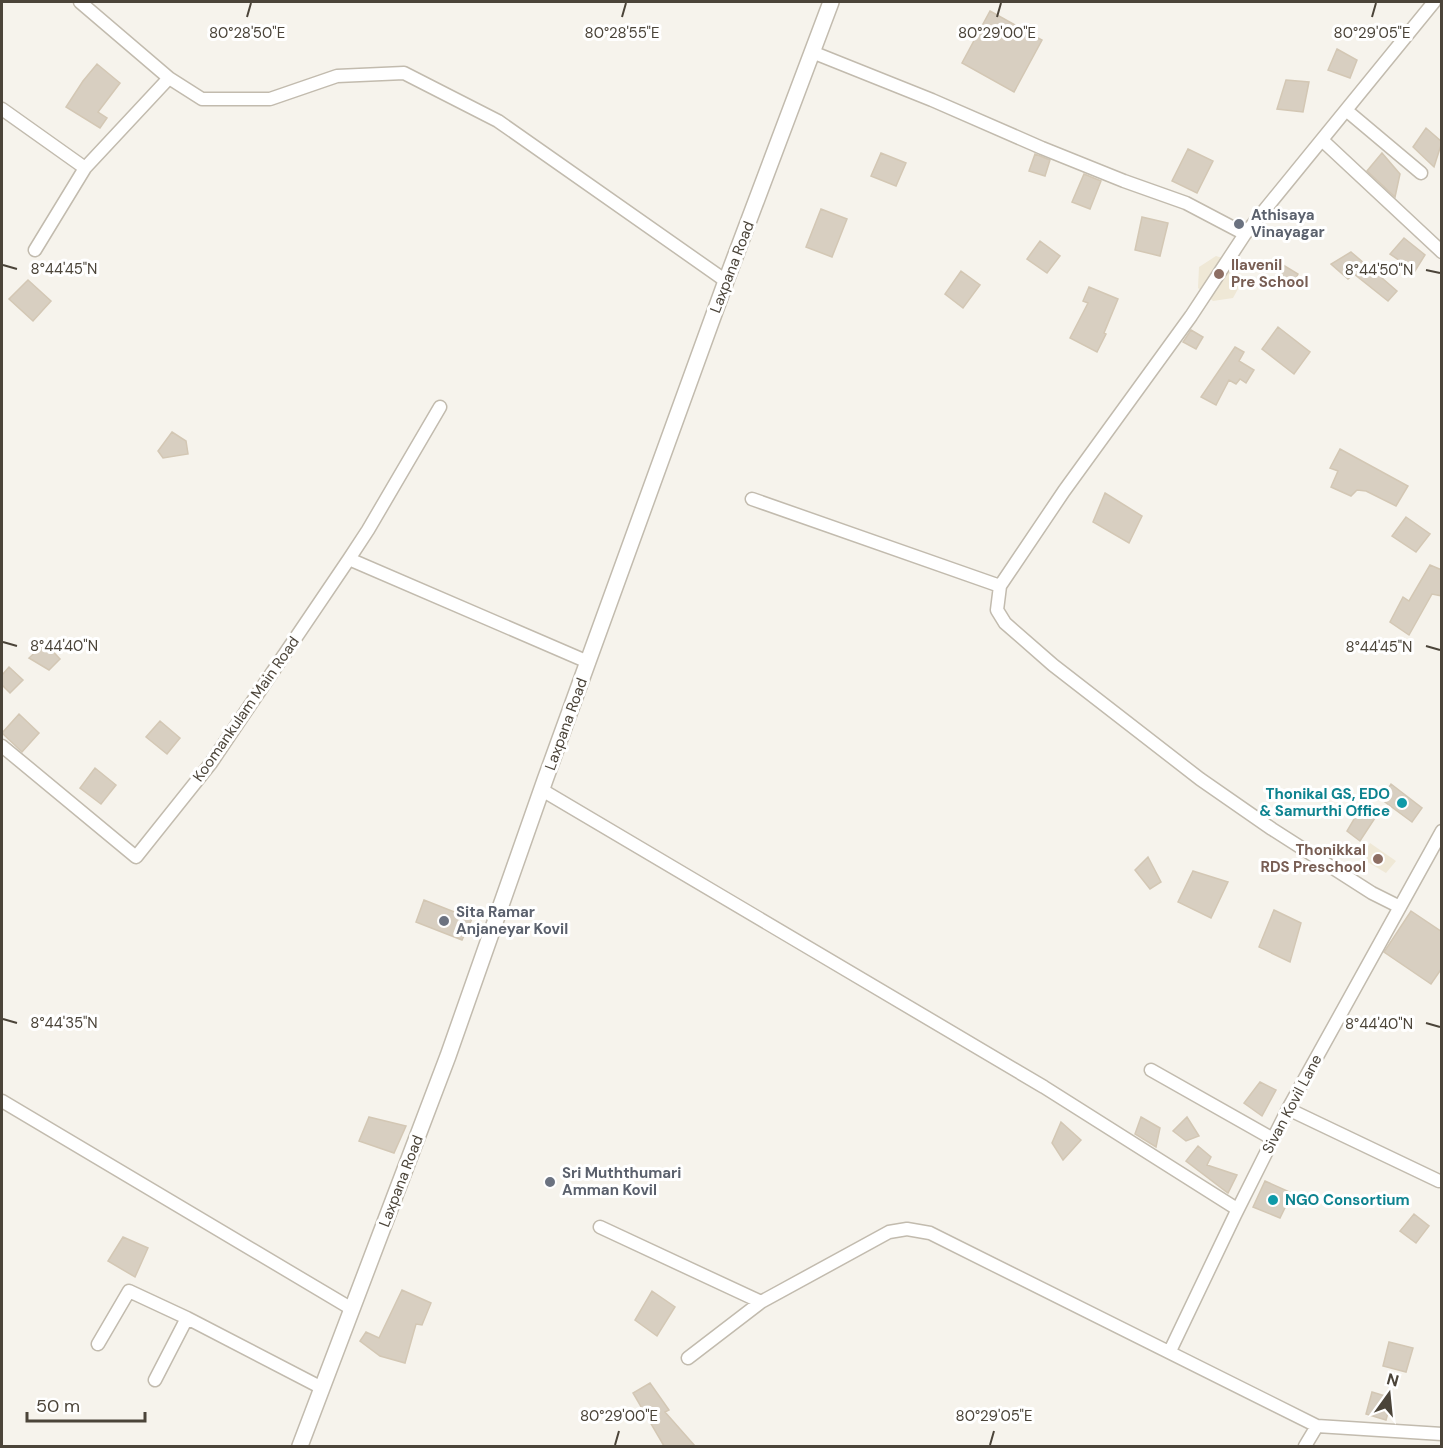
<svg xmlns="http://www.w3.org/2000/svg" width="1443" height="1448" viewBox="0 0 1443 1448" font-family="'DM Sans',sans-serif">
	<rect width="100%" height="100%" fill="#f6f3ec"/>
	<!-- education -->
	<path fill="#efe8d6" d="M1216,256L1235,262L1243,280L1233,298L1213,301L1198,288L1199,267Z
		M1370,843L1396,861L1386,873L1361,858Z"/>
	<!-- building -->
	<path fill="#d8cfc1" stroke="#d3c7b4" stroke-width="1.5" d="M990,11L1042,40L1014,92L962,63Z
		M1337,49L1357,60L1350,78L1328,70Z
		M97,64L120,83L98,112L107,118L100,128L66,107L83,81Z
		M1286,80L1309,82L1303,112L1277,109Z
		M1426,128L1442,142L1434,167L1413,147Z
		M1188,149L1213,161L1197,193L1172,181Z
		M881,153L906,163L896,186L871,176Z
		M1382,153L1400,174L1395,197L1367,171Z
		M1035,154L1050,160L1045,176L1029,171Z
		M1084,174L1101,181L1090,209L1072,202Z
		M821,209L847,219L832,257L806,247Z
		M1142,217L1168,223L1160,256L1135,250Z
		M1404,238L1425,255L1415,271L1390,254Z
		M1040,241L1060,256L1047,273L1027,259Z
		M1351,252L1365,264L1373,274L1375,272L1397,291L1388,301L1354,274L1348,279L1331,264Z
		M1283,265L1298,274L1290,289L1275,280Z
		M961,271L980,285L963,308L945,294Z
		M28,280L51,301L33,321L9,299Z
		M1089,287L1118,299L1104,333L1106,334L1097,352L1070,338L1088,303L1083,301Z
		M1278,327L1310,352L1294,374L1262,349Z
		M1191,330L1203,337L1196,349L1183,342Z
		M1235,347L1244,352L1239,361L1254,370L1246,383L1240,379L1236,384L1229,380L1216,405L1201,397Z
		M172,432L186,441L188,454L163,458L158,451Z
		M1340,449L1408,486L1396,506L1366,491L1357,490L1351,496L1331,487L1338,471L1330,468Z
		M1105,493L1142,516L1129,543L1093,522Z
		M1406,517L1430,534L1416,552L1392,536Z
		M1430,565L1442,570V596L1432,594L1409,635L1390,622L1403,597L1409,601Z
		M45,643L60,659L49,670L29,658Z
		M9,667L23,680L10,693L2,685V675Z
		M19,714L39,733L22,752L2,733Z
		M160,721L180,738L167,754L146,737Z
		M95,768L116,785L101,804L80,788Z
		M1391,784L1422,808L1412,822L1381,799Z
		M1360,809L1375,818L1360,841L1347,831Z
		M1148,857L1161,882L1150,889L1135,870Z
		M1193,871L1228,882L1211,918L1178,902Z
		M424,900L472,919L462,940L416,922Z
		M1274,910L1301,923L1290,962L1259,947Z
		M1411,911L1442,932V968L1431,984L1384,952Z
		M1260,1082L1276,1090L1262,1116L1244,1103Z
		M369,1117L406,1126L394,1153L359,1141Z
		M1141,1117L1160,1128L1156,1147L1135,1134Z
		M1187,1117L1199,1136L1186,1141L1173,1131Z
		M1061,1122L1081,1140L1063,1160L1052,1143Z
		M1198,1146L1211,1157L1207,1165L1237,1175L1228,1193L1186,1161Z
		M1265,1181L1292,1193L1280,1218L1253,1207Z
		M1414,1214L1429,1226L1416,1243L1400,1231Z
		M123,1237L148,1248L135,1277L108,1261Z
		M402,1290L431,1303L422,1325L416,1324L405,1363L380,1356L360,1341L366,1332L379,1338Z
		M652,1291L675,1307L657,1336L635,1320Z
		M1389,1342L1413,1348L1406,1372L1383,1366Z
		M650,1383L669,1410L665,1412L695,1446H664L633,1393Z
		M1372,1392L1392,1398L1386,1420L1366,1414Z"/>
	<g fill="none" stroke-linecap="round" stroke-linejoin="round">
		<!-- minor casing -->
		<g stroke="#c2bbae" stroke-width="15">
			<path id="minor" d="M80,2L169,78
				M812,52L932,100L1042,148L1124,181L1186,203L1245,234
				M2,109L85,168
				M1346,110L1421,173
				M1322,140L1442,252
				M35,250L85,168L169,78L202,99H270L337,76L404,73L498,121L726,281
				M752,499L1000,586
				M349,559L588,662
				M2,746L136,857L211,763L349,559L368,530L440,407
				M542,790L1044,1087L1237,1209
				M1400,907L1372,893L1272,829L1200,779L1053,665L1005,623L997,610L1000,586L1064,491L1191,316L1245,234L1434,2
				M1151,1070L1273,1139
				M2,1101L352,1309
				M1288,1109L1439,1181
				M600,1227L761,1302
				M98,1344L129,1291L187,1318
				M1170,1351L1235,1215L1288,1109L1442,831
				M688,1358L761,1302L889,1232L907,1229L930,1233L1317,1426L1442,1434
				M155,1380L187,1318L322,1388
				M1305,1446L1317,1426"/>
		</g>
		<!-- tertiary casing -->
		<g stroke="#c2bbae" stroke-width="18">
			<path id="tertiary" d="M300,1446L448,1056L545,780L726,281L831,2"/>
		</g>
		<!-- minor -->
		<use href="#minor" stroke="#fff" stroke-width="12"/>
		<!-- tertiary -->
		<use href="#tertiary" stroke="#fff" stroke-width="15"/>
	</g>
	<!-- ticks -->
	<path fill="none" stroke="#4b4439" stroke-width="2" d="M247,17L251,3M622,17L626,3M997,17L1001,3M1372,17L1376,3M3,265L17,269M1426,270L1440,273M3,642L17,646M1426,646L1440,650M3,1019L17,1023M1426,1023L1440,1027M615,1445L619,1431M990,1445L994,1431"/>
	<!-- markers -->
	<g fill="#6b7280" stroke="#fff" stroke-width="2">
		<circle cx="1239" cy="224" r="6"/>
		<circle cx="444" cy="921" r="6"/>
		<circle cx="550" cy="1182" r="6"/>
	</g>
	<g fill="#8d6e63" stroke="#fff" stroke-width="2">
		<circle cx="1219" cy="274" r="6"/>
		<circle cx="1378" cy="859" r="6"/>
	</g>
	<g fill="#0f9aa8" stroke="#fff" stroke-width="2">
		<circle cx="1402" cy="803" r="6"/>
		<circle cx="1273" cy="1200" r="6"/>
	</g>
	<g text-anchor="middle" stroke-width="6" stroke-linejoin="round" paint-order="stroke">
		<!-- worship labels -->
		<g font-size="15" font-weight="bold" fill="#5b616d" stroke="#fff" text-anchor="start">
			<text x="1251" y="220">Athisaya<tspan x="1251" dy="17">Vinayagar</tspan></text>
			<text x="456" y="917">Sita Ramar<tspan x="456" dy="17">Anjaneyar Kovil</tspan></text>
			<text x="562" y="1178">Sri Muththumari<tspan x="562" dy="17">Amman Kovil</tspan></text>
		</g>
		<!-- education labels -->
		<g font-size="15" font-weight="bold" fill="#785e54" stroke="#fff" text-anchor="start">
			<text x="1231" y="270">Ilavenil<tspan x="1231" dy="17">Pre School</tspan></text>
			<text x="1366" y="855" text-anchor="end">Thonikkal<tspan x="1366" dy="17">RDS Preschool</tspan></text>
		</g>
		<!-- street labels -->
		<g font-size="15" fill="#4b4439" stroke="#fff">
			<text transform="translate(732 267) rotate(-69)" y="5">Laxpana Road</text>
			<text transform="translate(246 709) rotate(-55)" y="5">Koomankulam Main Road</text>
			<text transform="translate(566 724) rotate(-70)" y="5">Laxpana Road</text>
			<text transform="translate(1292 1104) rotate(-62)" y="5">Sivan Kovil Lane</text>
			<text transform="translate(401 1181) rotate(-69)" y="5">Laxpana Road</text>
		</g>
		<!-- culture labels -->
		<g font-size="15" font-weight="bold" fill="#0d838f" stroke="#fff" text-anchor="end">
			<text x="1390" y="799">Thonikal GS, EDO<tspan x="1390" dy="17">&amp; Samurthi Office</tspan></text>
			<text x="1285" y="1205" text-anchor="start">NGO Consortium</text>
		</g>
	</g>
	<g font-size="15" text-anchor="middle" fill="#4b4439" stroke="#fff" stroke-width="6" stroke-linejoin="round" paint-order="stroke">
		<text x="622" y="38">80°28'55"E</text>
		<text x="997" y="38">80°29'00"E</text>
		<text x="1372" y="38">80°29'05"E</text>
		<text x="247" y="38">80°28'50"E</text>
		<text x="64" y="274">8°44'45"N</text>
		<text x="1379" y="275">8°44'50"N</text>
		<text x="64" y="651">8°44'40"N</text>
		<text x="1379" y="652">8°44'45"N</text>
		<text x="64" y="1028">8°44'35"N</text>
		<text x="1379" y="1029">8°44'40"N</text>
		<text x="619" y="1421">80°29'00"E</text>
		<text x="994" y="1421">80°29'05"E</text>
	</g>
	<!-- border -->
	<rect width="1443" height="1448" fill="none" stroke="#4b4439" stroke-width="6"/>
	<!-- north arrow -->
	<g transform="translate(1389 1394) rotate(15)" stroke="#ffffff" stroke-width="4.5" paint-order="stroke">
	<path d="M0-4.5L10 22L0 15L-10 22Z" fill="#4b4439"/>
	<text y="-9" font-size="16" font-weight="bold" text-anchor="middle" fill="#4b4439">N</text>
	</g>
	<!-- scale -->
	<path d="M27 1412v9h118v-9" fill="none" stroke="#4b4439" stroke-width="3"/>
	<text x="36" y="1412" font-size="18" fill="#4b4439" stroke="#ffffff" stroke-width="4.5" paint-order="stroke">50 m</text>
</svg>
